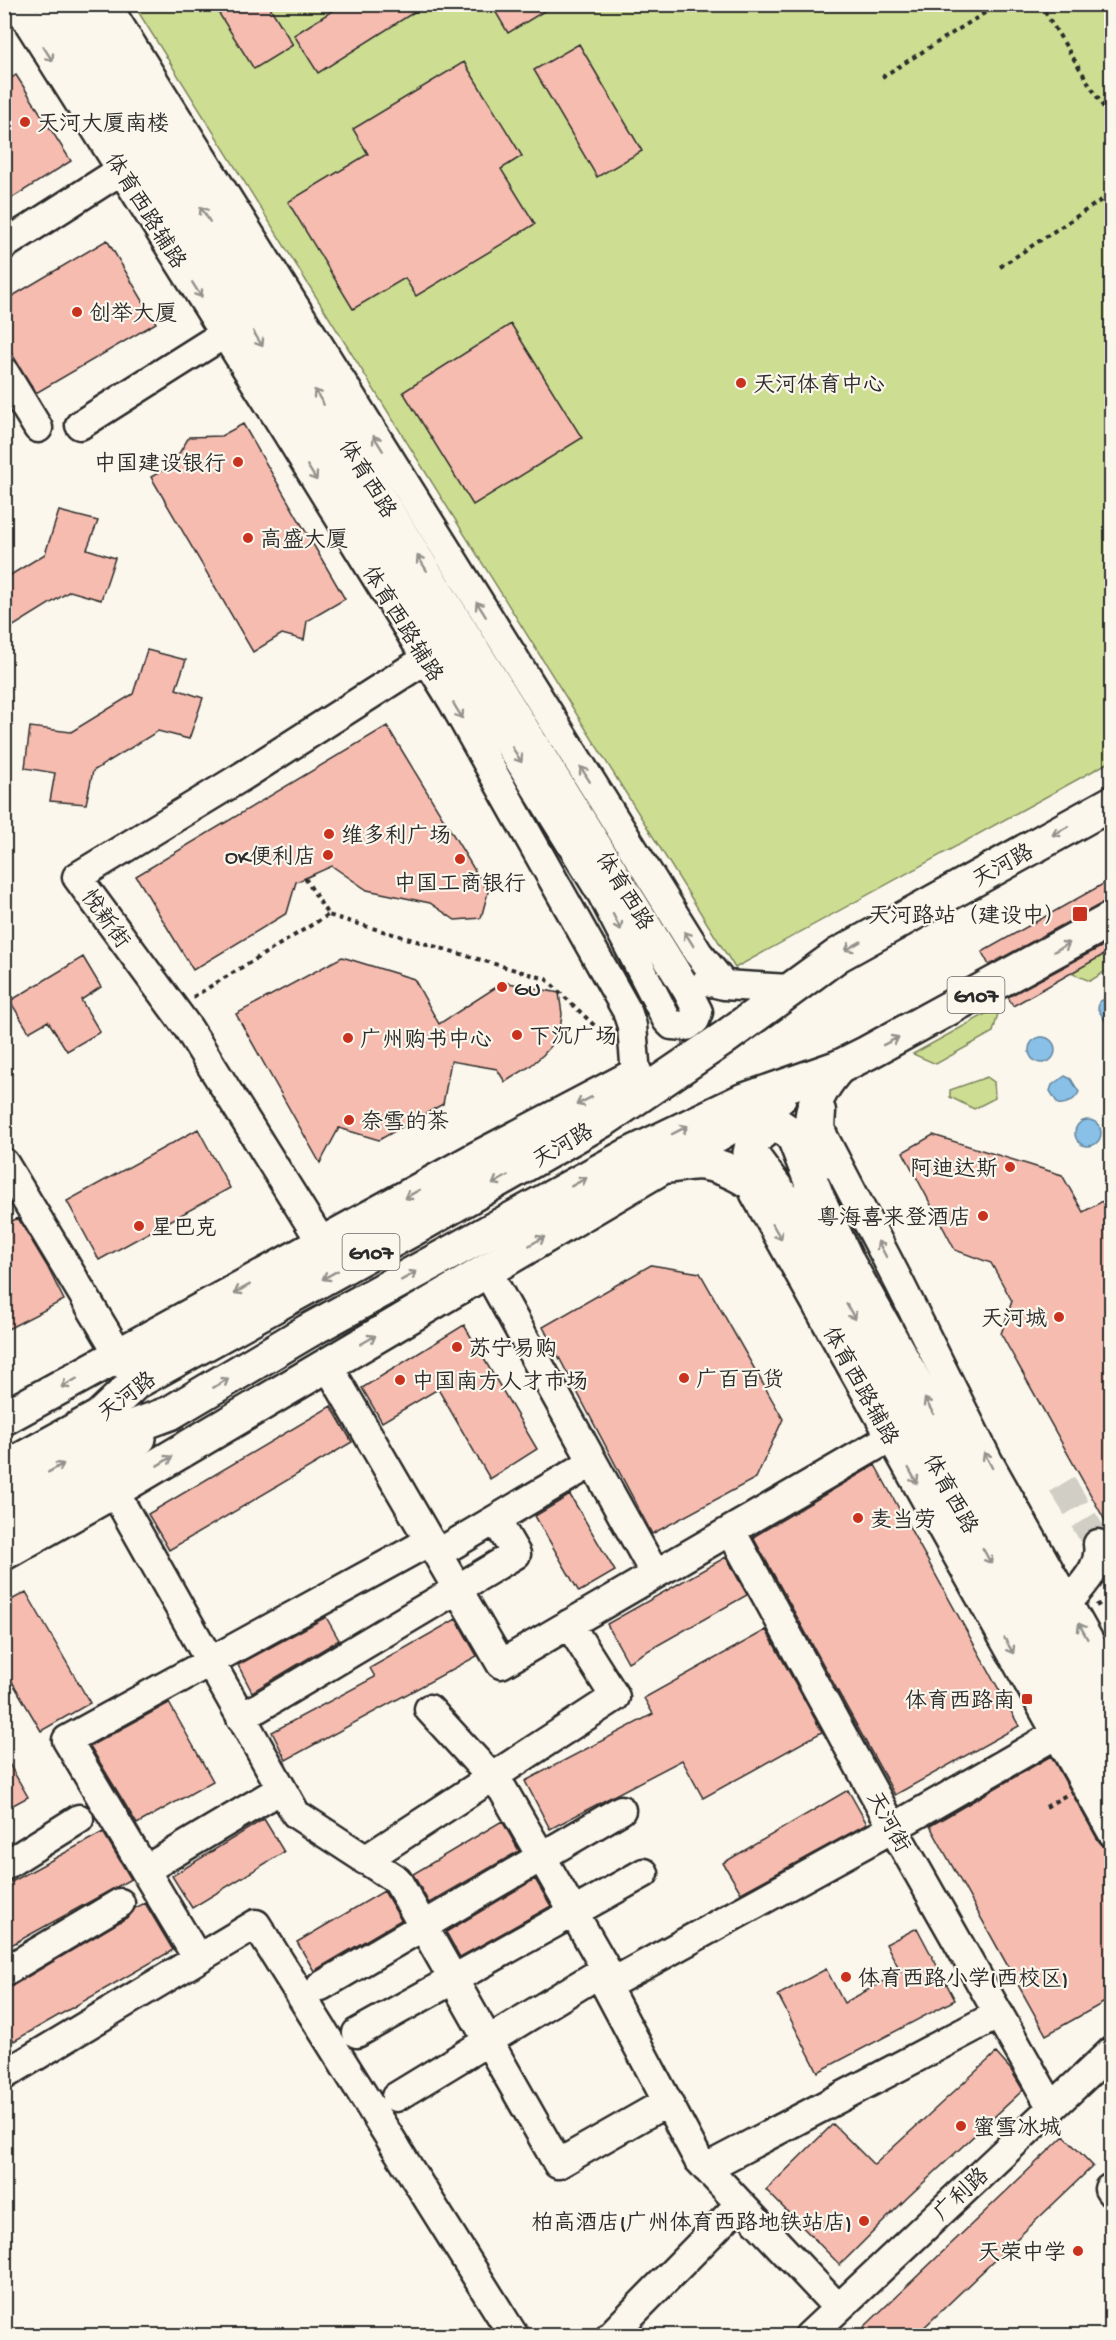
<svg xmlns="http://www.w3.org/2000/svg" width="1116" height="2340" viewBox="0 0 1116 2340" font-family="'Gochi Hand','LXGW WenKai TC',sans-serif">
	<rect width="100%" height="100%" fill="#fbf7ec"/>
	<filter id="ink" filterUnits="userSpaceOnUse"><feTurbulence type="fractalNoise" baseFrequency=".0167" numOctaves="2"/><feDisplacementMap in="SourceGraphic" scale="12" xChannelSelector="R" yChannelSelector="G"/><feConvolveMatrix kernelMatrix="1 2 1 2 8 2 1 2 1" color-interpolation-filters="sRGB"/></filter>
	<g filter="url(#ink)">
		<!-- green -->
		<path fill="#cdde92" stroke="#7c845e" stroke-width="1.5" d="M134,5H1111V761L735,968Z
			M1111,947V968L1090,981L1068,972Z
			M1000,1006L993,1032L936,1064L913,1054Z
			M987,1077L994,1082L995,1098L974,1109L950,1097V1090Z"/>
		<!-- water -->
		<path fill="#89c0e7" stroke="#63849c" stroke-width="1.5" d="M1111,995V1023L1106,1022L1098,1009L1099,1002Z
			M1029 1050a13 13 0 1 1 26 0a13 13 0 1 1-26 0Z
			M1065,1076L1071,1079L1079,1092C1075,1100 1067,1105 1058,1104L1050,1091L1052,1085Z
			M1075 1133a13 13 0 1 1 26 0a13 13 0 1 1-26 0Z"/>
		<!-- building -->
		<path fill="#f6bcaf" stroke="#2b2b2b" stroke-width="1.5" d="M213,4H268L293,45L254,69Z
			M343,4H427L318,73L294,35Z
			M491,4H556L508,33Z
			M579,44L642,151L597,177L534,70Z
			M464,62L522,156L501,169L535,224L416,296L405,278L353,309L288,202L368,154L353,129Z
			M16,75L71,161L4,203V83Z
			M107,240L156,323L36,393L4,341V301Z
			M511,324L582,438L473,505L403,392Z
			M243,424L345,599L307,621L304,640L282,634L253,652L151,477L172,465L189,437L221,436Z
			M59,511L98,521L87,549L115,558L101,600L70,591L4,632V579L45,554Z
			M147,650L186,660L176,689L203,698L189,739L158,731L93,771L86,804L50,801L55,773L25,768L30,727L71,732L133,694Z
			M387,726L488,892L481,918L455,920L430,903L367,890L332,866L296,882L287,913L193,970L136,876Z
			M1112,879V900L1103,903L989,965L982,952Z
			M1112,941V950L1013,1006L1008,997Z
			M83,957L101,987L81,1000L100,1032L67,1051L48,1021L29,1032L10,1001Z
			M342,957L414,979L439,1024L504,982L559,993L562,1014L560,1030L551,1046L543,1055L529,1067L505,1082L497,1069L451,1061L443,1104L379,1140L339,1128L320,1163L236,1014Z
			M198,1129L230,1188L99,1260L67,1201Z
			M933,1135L1062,1175L1083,1212L1112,1196V1533L1001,1334L1012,1301L991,1263L955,1250L903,1152Z
			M18,1218L47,1266L64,1300L4,1331V1225Z
			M651,1265L700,1273L783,1419L756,1478L652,1534L543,1327Z
			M464,1325L537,1449L490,1479L438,1389L382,1422L362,1388Z
			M331,1406L352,1442L169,1550L148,1514Z
			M875,1465L1019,1726L895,1795L753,1537Z
			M570,1495L615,1571L579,1592L535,1516Z
			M726,1557L747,1595L628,1662L607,1624Z
			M26,1592L90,1703L41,1731L4,1668V1604Z
			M326,1617L339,1640L252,1692L238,1665Z
			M456,1619L477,1656L286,1760L272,1732L375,1677L370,1668Z
			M766,1630L822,1732L703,1798L682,1760L550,1829L525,1781L653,1714L644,1698Z
			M169,1703L213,1781L137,1824L90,1746Z
			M4,1755L28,1797L4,1810Z
			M1051,1756L1098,1840L1103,1846L1112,1848V1998L1046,2035L930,1826Z
			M848,1790L867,1824L741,1893L723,1863Z
			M264,1819L284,1852L192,1908L172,1876Z
			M502,1821L519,1851L429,1903L413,1874Z
			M103,1832L131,1879L4,1949V1886Z
			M535,1879L551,1906L460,1957L446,1932Z
			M384,1891L401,1920L314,1971L297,1942Z
			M145,1903L173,1950L14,2041L4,2024V1988L12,1986L128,1917L135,1908Z
			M917,1928L955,2000L818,2072L778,1995L826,1969L844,2003L901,1972L886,1944Z
			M996,2053L1011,2070L1023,2090L907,2198L840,2265L766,2190L833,2124L874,2165Z
			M1064,2136L1093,2166L915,2336H872L864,2327Z"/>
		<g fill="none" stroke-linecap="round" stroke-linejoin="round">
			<!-- minor-tunnel -->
			<path stroke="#d1cec5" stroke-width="28" stroke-dasharray="28 14" stroke-linecap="butt" d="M1062,1484L1098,1544"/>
			<!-- minor casing -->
			<g stroke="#2b2b2b" stroke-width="33">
				<path id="minor" d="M17,4L286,431L452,700L627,1011L632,1026L636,1075
					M50,4L602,894L667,1020L672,1025L687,1026L695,1020L698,1012L687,990L74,4
					M106,4L698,953L724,985
					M4,245L137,160
					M4,372L38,428
					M80,425L224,334
					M707,981L724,985L789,989
					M821,1111L820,1128L824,1138L900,1284L988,1461L1112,1682
					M4,1163L131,1374
					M749,1176L755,1194L1112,1832
					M322,1243L188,1028L77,877L243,776L426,659
					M487,1271L655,1574
					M327,1364L501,1664L891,1437
					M114,1491L296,1814L397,1880L558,2164L667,2102
					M731,1531L893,1828L1052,2108
					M437,1554L593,1462
					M1068,1603C1082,1584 1102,1568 1098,1544
					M241,1718L516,1554L496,1520
					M365,1860L615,1697L569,1624
					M4,1866L79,1819
					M145,1870L281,1789
					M198,1959L67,1740L430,1541
					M4,1972L120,1903
					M321,1986L621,1810
					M357,2033L644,1873
					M4,2075L256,1924L514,2336
					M396,2097L606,1969L503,1790L429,1709
					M706,2168L999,2014
					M1109,2189L1112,2193
					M838,2308L698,2159L606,1986L893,1828L1079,1721
					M610,2336L740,2204
					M809,2336L1112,2051"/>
			</g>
			<!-- major casing -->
			<g stroke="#2b2b2b" stroke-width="38">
				<path id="major" d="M668,1166C679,1165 691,1162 702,1163C729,1166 753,1184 776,1198
					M814,1167C808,1123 808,1101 839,1067
					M4,1418L478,1158L636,1075
					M4,1553L114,1491L779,1098
					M1112,1732L848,1263L818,1199L795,1140L790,1133L778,1125C762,1129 753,1137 750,1153L790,1207L813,1245L1112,1780"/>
			</g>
			<!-- highway casing -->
			<g stroke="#2b2b2b" stroke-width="38">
				<path id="highway" d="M4,1469L99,1417L136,1382L411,1230L605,1119L723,1039L838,955L1112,803
					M4,1496L124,1430L170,1413L308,1331L627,1156L742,1101L839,1067L867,1053L1112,919
					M4,1524L102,1469L139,1438"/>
			</g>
			<!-- path -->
			<path stroke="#2b2b2b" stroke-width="4" stroke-dasharray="4.5 4.5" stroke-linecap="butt" d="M1040,4L1112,121
				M882,77L999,4
				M1000,267L1112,193
				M1109,444L1112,442
				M305,878L328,915L546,979L597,1028
				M193,997L328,915
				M1096,1606L1112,1597
				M1046,1807L1066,1795"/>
			<!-- minor -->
			<use href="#minor" stroke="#fbf7ec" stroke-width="28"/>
			<!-- major -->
			<use href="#major" stroke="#fbf7ec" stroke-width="33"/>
			<!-- highway -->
			<use href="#highway" stroke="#fbf7ec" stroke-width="33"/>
		</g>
		<!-- one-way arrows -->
		<defs><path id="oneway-shaft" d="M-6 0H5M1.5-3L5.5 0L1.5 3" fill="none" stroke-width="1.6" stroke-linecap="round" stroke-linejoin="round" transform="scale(1.5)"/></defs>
		<g stroke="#93918c">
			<use href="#oneway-shaft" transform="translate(48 54) rotate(58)"/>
			<use href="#oneway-shaft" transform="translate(205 214) rotate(-122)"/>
			<use href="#oneway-shaft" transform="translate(197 290) rotate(58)"/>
			<use href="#oneway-shaft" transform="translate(258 339) rotate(58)"/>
			<use href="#oneway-shaft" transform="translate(319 397) rotate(-122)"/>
			<use href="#oneway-shaft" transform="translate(378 443) rotate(-122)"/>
			<use href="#oneway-shaft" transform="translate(312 473) rotate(58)"/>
			<use href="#oneway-shaft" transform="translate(422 563) rotate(-122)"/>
			<use href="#oneway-shaft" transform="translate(481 609) rotate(-122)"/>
			<use href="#oneway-shaft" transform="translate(458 711) rotate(59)"/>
			<use href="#oneway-shaft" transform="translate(517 755) rotate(58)"/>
			<use href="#oneway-shaft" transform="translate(585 774) rotate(-122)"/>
			<use href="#oneway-shaft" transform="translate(1060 831) rotate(151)"/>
			<use href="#oneway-shaft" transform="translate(617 922) rotate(63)"/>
			<use href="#oneway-shaft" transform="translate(689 939) rotate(-122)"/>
			<use href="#oneway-shaft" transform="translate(853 946) rotate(150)"/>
			<use href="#oneway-shaft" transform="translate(1062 947) rotate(-29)"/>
			<use href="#oneway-shaft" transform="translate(891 1041) rotate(-27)"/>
			<use href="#oneway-shaft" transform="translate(584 1101) rotate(153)"/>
			<use href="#oneway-shaft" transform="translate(680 1130) rotate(-27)"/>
			<use href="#oneway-shaft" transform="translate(500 1180) rotate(150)"/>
			<use href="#oneway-shaft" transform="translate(579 1182) rotate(-29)"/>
			<use href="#oneway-shaft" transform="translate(412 1194) rotate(151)"/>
			<use href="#oneway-shaft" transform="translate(777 1232) rotate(60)"/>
			<use href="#oneway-shaft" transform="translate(537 1241) rotate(-30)"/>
			<use href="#oneway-shaft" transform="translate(882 1249) rotate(-118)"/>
			<use href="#oneway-shaft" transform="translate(330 1275) rotate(151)"/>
			<use href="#oneway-shaft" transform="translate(409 1276) rotate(-29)"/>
			<use href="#oneway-shaft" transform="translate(242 1289) rotate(151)"/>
			<use href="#oneway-shaft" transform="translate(851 1312) rotate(60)"/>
			<use href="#oneway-shaft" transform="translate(368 1340) rotate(-30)"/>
			<use href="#oneway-shaft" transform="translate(69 1383) rotate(151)"/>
			<use href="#oneway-shaft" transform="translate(221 1383) rotate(-31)"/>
			<use href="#oneway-shaft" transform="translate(929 1406) rotate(-119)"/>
			<use href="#oneway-shaft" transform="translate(988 1460) rotate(-118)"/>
			<use href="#oneway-shaft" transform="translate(165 1461) rotate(-31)"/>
			<use href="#oneway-shaft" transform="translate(56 1468) rotate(-29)"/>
			<use href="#oneway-shaft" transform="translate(913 1476) rotate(61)"/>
			<use href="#oneway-shaft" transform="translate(987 1556) rotate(61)"/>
			<use href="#oneway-shaft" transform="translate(1083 1631) rotate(-119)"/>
			<use href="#oneway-shaft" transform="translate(1009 1646) rotate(60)"/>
		</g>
	</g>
	<!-- markers -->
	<g fill="#c8321e" stroke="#fbf7ec" stroke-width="2">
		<circle cx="25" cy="122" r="6"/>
		<circle cx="77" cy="312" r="6"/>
		<circle cx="741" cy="383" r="6"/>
		<circle cx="238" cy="462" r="6"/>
		<circle cx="248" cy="538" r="6"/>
		<circle cx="329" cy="834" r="6"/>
		<circle cx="328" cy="855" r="6"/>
		<circle cx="460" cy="859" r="6"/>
		<rect x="1072" y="906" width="16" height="16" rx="3"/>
		<circle cx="502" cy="987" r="6"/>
		<circle cx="517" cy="1035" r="6"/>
		<circle cx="348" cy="1038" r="6"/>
		<circle cx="349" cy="1120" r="6"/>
		<circle cx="1010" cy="1167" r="6"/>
		<circle cx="983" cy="1216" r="6"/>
		<circle cx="139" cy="1226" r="6"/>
		<circle cx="1059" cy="1317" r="6"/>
		<circle cx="457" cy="1347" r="6"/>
		<circle cx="684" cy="1378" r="6"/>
		<circle cx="400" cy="1380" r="6"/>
		<circle cx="858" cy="1518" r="6"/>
		<rect x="1021" y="1693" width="12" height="12" rx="3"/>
		<circle cx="846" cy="1977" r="6"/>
		<circle cx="961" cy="2126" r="6"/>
		<circle cx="864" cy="2221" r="6"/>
		<circle cx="1078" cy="2251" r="6"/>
	</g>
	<g text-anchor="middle" stroke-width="4.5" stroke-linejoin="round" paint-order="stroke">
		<!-- shield labels -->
		<g fill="#fbf7ec" stroke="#696865" stroke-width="1.5">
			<rect x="947.5" y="977" width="57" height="36" rx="4.5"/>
			<rect x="342.5" y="1234" width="57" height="36" rx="4.5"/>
		</g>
		<g font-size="21" font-weight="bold" fill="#2b2b2b">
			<text x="976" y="1002">G107</text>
			<text x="371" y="1259">G107</text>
		</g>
		<!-- poi labels -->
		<g font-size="22" fill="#2b2b2b" stroke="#fbf7ec" text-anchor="start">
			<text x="37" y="130">天河大厦南楼</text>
			<text x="89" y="320">创举大厦</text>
			<text x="753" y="391">天河体育中心</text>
			<text x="226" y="470" text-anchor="end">中国建设银行</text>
			<text x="260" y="546">高盛大厦</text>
			<text x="341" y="842">维多利广场</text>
			<text x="316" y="863" text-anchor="end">OK便利店</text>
			<text x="460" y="890" text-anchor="middle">中国工商银行</text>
			<text x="1066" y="922" text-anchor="end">天河路站（建设中）</text>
			<text x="514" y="995">GU</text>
			<text x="529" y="1043">下沉广场</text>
			<text x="360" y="1046">广州购书中心</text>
			<text x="361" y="1128">奈雪的茶</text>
			<text x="998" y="1175" text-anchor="end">阿迪达斯</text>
			<text x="971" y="1224" text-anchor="end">粤海喜来登酒店</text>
			<text x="151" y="1234">星巴克</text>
			<text x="1047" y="1325" text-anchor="end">天河城</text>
			<text x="469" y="1355">苏宁易购</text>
			<text x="696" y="1386">广百百货</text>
			<text x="412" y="1388">中国南方人才市场</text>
			<text x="870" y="1526">麦当劳</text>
			<text x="1015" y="1707" text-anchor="end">体育西路南</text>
			<text x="858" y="1985">体育西路小学(西校区)</text>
			<text x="973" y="2134">蜜雪冰城</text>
			<text x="852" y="2229" text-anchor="end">柏高酒店(广州体育西路地铁站店)</text>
			<text x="1066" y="2259" text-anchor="end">天荣中学</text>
		</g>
		<!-- street labels -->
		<g font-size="22" fill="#2b2b2b" stroke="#fbf7ec">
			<text transform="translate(147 210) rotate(58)" y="8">体育西路辅路</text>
			<text transform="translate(369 478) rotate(58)" y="8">体育西路</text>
			<text transform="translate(404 623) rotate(58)" y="8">体育西路辅路</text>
			<text transform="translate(1002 864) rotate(-29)" y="8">天河路</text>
			<text transform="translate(626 890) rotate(58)" y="8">体育西路</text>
			<text transform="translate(107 918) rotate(54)" y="8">悦新街</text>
			<text transform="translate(562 1144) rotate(-30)" y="8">天河路</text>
			<text transform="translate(862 1385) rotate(61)" y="8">体育西路辅路</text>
			<text transform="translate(126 1395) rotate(-37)" y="8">天河路</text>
			<text transform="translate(952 1493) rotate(61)" y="8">体育西路</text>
			<text transform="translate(890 1821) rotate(61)" y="8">天河街</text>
			<text transform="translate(960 2193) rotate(-43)" y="8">广利路</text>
		</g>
	</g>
	<!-- margin -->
	<rect width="1116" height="2340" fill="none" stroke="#fbf7ec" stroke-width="24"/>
	<rect x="12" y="12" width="1092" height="2316" fill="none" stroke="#2b2b2b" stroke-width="2" filter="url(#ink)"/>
</svg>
